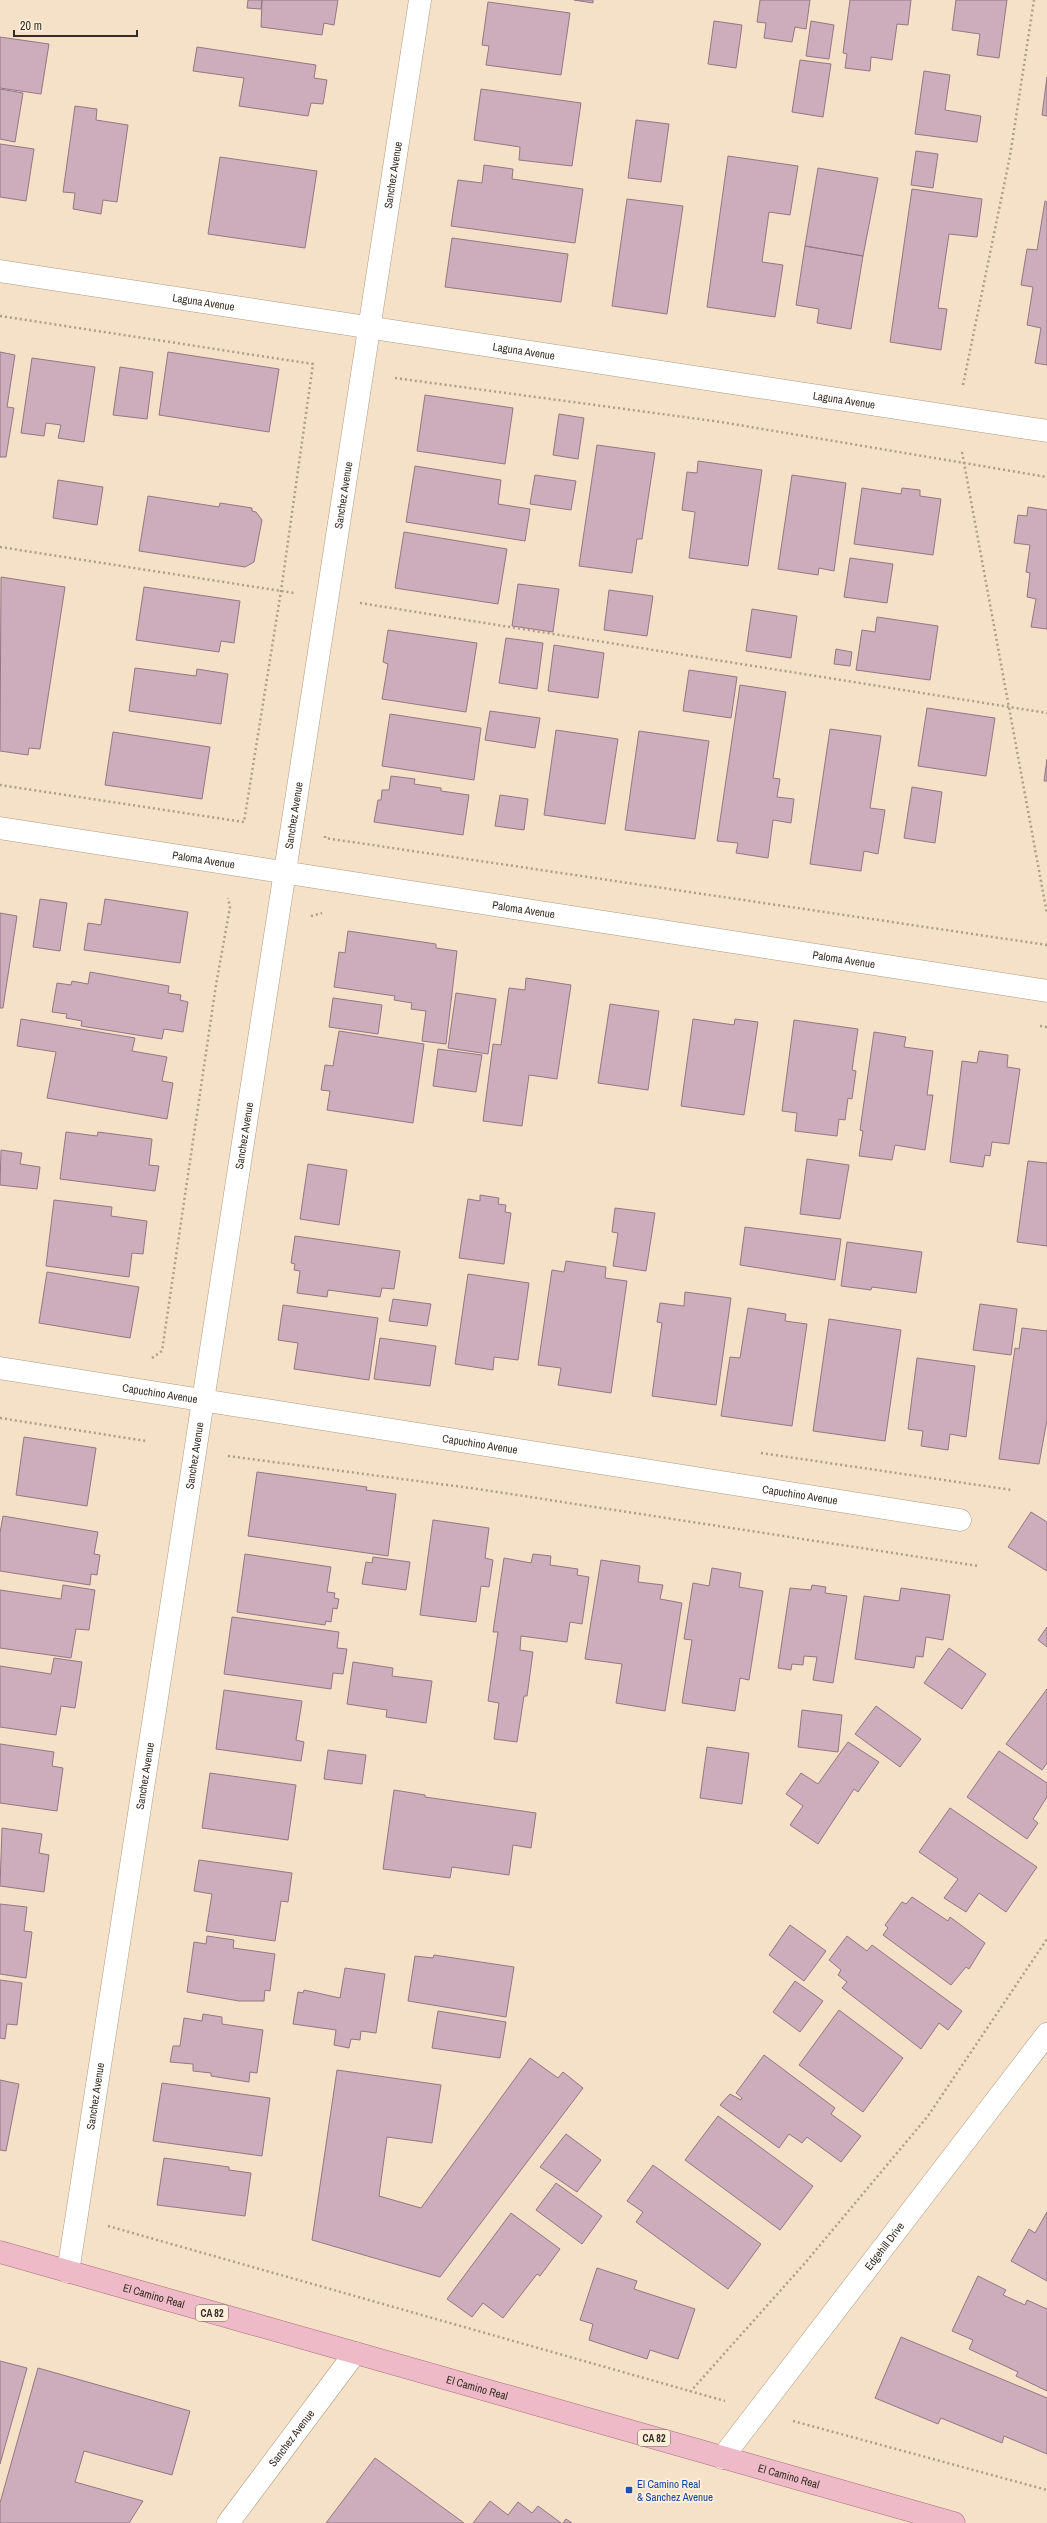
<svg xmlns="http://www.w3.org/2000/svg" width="1047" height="2523" viewBox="0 0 1047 2523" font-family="'Archivo Narrow',sans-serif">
	<rect width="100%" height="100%" fill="#f4e1c7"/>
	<!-- building -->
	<path fill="#cdadbb" stroke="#947784" d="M248,0H262L261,9L247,8Z
		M262,0H338L334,25L324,23L322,35L261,27Z
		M574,0H593V3Z
		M760,0H810L806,29L795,27L792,42L764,38L766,23L757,22Z
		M850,0H911L908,25L897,24L892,60L871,57L870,71L845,68L847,54L843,53Z
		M956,0H1007L999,58L977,55L980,34L952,30Z
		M488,2L570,13L561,75L486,65L489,46L482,45Z
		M714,21L742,25L736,68L708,64Z
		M811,21L834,25L829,59L806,56Z
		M0,37L49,44L41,94L0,88Z
		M197,47L316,65L314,78L327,80L323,104L311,103L308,116L239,106L244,78L193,71Z
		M800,60L831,64L823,117L792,112Z
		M924,71L950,75L945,110L981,116L977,142L915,134Z
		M1047,77V116L1042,115Z
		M0,89L23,93L15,142L0,139Z
		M481,89L581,103L572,166L519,160L520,147L474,140Z
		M75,106L97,109L96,120L128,125L117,202L103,200L101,214L73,209L75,193L63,192Z
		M636,120L669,124L661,182L628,178Z
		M0,144L34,149L26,201L0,197Z
		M916,151L938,154L933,188L911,185Z
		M728,156L798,166L790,215L769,212L762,262L783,265L775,317L707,307Z
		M220,157L317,171L305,248L208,234Z
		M484,165L513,169L512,179L583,189L575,243L451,226L458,180L482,183Z
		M818,168L878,178L863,256L805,246Z
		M912,189L982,199L977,237L949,234L938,308L947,309L941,350L890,342Z
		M627,199L683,206L667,314L612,306Z
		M1045,201L1047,202V365L1035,363L1041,328L1027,325L1033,287L1021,285L1027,249L1037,250Z
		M452,238L568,254L561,302L445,287Z
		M805,246L863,256L851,329L817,323L819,309L796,305Z
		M0,352L15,355L7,407L14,408L6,457H0Z
		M168,352L279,369L269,432L159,415Z
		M32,358L95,367L84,442L58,438L61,425L46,423L44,436L21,433Z
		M120,367L153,372L147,419L113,415Z
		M425,395L513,408L505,464L417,451Z
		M559,414L584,418L578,459L553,455Z
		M597,445L655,453L642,539H637L632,573L579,566Z
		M698,461L762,470L748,566L689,558L695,512L682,510L687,472L697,473Z
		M415,466L501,480L498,504L530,509L525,541L406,522Z
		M535,475L576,481L571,510L530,504Z
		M792,475L846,483L834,571L819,568L818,575L778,569Z
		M58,480L103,487L97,525L53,518Z
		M862,488L901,494L902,488L920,490V496L941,499L933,555L854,544Z
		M148,496L219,507L220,503L252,508V511L256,512L262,520L254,562L245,567L139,551Z
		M1028,507L1047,510V629L1031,627L1036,599L1027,597L1030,573L1026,572L1030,545L1014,543L1018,515L1027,516Z
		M404,532L507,549L498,604L395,588Z
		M850,558L893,564L887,603L844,597Z
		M1,577L65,587L40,749L29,748L28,755L0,751Z
		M518,584L559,589L553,632L512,626Z
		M144,587L240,601L234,643L221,641L219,652L136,640Z
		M609,590L653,596L647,636L604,630Z
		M752,609L797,616L791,658L746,651Z
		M877,617L938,626L930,680L856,670L862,630L875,632Z
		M388,630L477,643L466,712L382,699L388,664L383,662Z
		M506,638L543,643L537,689L499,683Z
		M554,645L604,653L598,698L548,691Z
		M836,649L852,652L850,666L834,664Z
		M135,668L196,676L197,669L228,674L221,724L129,711Z
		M689,670L737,677L731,718L683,711Z
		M740,685L786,692L773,778L780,779L777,797L794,799L791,823L773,820L768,858L736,853L738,843L717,841Z
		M927,708L995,718L986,776L918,766Z
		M490,711L540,718L535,748L485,740Z
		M390,714L481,728L474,780L382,766Z
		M830,729L881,736L870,808L885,810L878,854L864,851L861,871L810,864Z
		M556,730L618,739L605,824L544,815Z
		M639,731L709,741L695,839L625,830Z
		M113,732L210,747L202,799L105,785Z
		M1047,759V781H1044Z
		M391,776L415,779L414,784L441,788V791L469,795L463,835L374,822L378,800H381L382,790H389Z
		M912,787L942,792L935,843L904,838Z
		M500,795L528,799L524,830L495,826Z
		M40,899L67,903L60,951L33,947Z
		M105,899L188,912L180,963L84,950L88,923L101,925Z
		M0,913L17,916L3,1008H0Z
		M348,931L436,944V948L457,951L446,1044L422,1041L426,1011L411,1009L412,1003L394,1000L395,996L334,987L339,952L345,953Z
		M90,972L169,986L168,993L181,995L180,1000L188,1002L183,1032L164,1029L162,1039L81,1026L82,1021L66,1018L67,1014L52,1012L57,983L71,985L72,981L88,984Z
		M526,978L571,985L557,1079L529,1075L522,1126L483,1121L493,1044L501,1045L509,988L525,990Z
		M456,993L496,999L488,1054L448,1048Z
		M333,998L382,1005L378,1034L329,1027Z
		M610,1004L659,1011L648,1090L598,1083Z
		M21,1019L135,1038L132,1051L167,1057L162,1081L173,1083L167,1119L47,1098L56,1052L17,1046Z
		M693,1019L734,1025L735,1019L758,1022L744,1115L681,1106Z
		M794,1020L858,1029L852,1070L856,1071L852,1099L848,1098L845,1120L839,1119L837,1136L795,1131L797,1113L782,1111Z
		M339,1031L424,1044L413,1123L327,1110L330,1091L321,1090L325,1065L333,1066Z
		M874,1032L906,1037L904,1047L933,1051L927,1095H933L925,1150L895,1145L892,1160L859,1156L863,1131L860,1130Z
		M438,1049L482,1055L476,1092L433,1086Z
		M979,1051L1008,1055L1007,1067L1020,1069L1009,1144L992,1142L990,1156L985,1155L983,1167L950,1162L962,1061L977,1063Z
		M66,1132L97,1136L98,1132L152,1139L149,1165L159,1166L155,1191L60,1179Z
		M1,1150L22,1153L20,1164L40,1167L37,1189L0,1185Z
		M807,1159L849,1165L840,1219L800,1214Z
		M1028,1161L1047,1163V1246L1017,1242Z
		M308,1164L347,1170L339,1225L300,1219Z
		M480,1195L499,1198L498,1204L506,1205L505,1212L511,1213L504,1264L459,1258L468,1199L480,1201Z
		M54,1200L112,1207L111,1216L147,1221L143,1254L132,1253L129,1277L46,1266Z
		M615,1208L655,1213L646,1271L613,1266L618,1233L612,1232Z
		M745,1227L841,1239L835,1280L740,1265Z
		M295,1236L400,1251L394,1289L382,1288L380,1297L328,1290L327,1297L297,1293L300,1271L294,1270L295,1264L291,1263Z
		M847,1242L922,1252L916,1293L872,1287L871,1290L841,1286Z
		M566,1261L606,1267L605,1278L627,1281L611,1393L558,1385L561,1368L538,1365L552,1270L564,1272Z
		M47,1272L139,1287L130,1338L39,1323Z
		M468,1274L529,1283L518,1360L494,1357L493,1370L455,1364Z
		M685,1292L731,1298L716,1405L652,1396L662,1323L657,1322L660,1303L684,1306Z
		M393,1299L431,1304L427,1326L389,1321Z
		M980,1304L1017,1309L1011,1355L973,1350Z
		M283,1305L378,1318L369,1380L294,1369L298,1343L278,1340Z
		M748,1308L786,1314L785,1321L807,1324L792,1426L721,1416L730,1357L740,1358Z
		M829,1319L901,1330L885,1441L813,1431Z
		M1022,1328L1047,1331V1420L1039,1464L999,1459L1015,1348L1019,1349Z
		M380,1338L436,1346L430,1386L374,1379Z
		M917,1358L975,1366L966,1437L950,1434L948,1450L921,1446L923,1431L908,1429Z
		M24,1437L96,1448L87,1506L16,1495Z
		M257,1472L367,1487L366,1490L396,1494L388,1556L248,1536Z
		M1031,1512L1047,1522V1571L1008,1547Z
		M3,1516L98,1532L94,1554L100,1555L97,1575L91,1574L90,1585L0,1571V1533Z
		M433,1520L489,1528L485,1558L493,1560L489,1587L481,1586L476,1622L420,1615Z
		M245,1554L331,1567L327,1592L335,1593L334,1598L339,1599L337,1609L333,1608L331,1622L326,1621L325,1625L237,1612Z
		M533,1554L551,1556L550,1565L578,1569L577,1575L589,1577L582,1624L570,1622L567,1642L521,1636L520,1650L533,1652L527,1696H524L517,1742L494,1739L499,1703L488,1701L498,1632H493L504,1558L531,1563Z
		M373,1557L410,1562L406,1590L362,1584L366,1562L372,1563Z
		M601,1560L640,1566L638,1582L663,1585L660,1599L682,1603L665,1711L616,1703L622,1664L585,1659Z
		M712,1568L741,1573L739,1587L763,1591L749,1680L740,1678L735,1711L682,1703L692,1640L684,1639L693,1583L709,1586Z
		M63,1585L95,1590L89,1630L76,1629L71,1658L0,1648V1590L61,1599Z
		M812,1585L826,1587L825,1593L847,1596L833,1683L813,1680L817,1657L804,1656L803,1665L792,1664L791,1670L778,1668L790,1588L811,1590Z
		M901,1588L950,1595L943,1640L926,1637L923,1657L916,1656L914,1668L855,1659L864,1596L899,1601Z
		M232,1617L339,1632L337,1648L347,1649L343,1674L333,1673L331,1689L224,1674Z
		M1047,1627V1647L1038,1640Z
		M949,1648L986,1674L962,1709L924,1683Z
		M54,1658L82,1662L75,1708L61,1706L56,1735L0,1727V1666L51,1674Z
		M353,1662L393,1668L392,1676L432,1681L426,1723L386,1717L387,1710L347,1704Z
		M1047,1689V1763L1042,1770L1006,1744Z
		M224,1690L302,1701L296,1740L304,1742L301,1761L216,1749Z
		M876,1706L921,1739L900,1767L855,1734Z
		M802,1710L842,1715L838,1752L798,1747Z
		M848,1742L879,1762L858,1792L854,1789L818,1844L790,1825L803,1806L786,1794L801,1773L818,1784Z
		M0,1744L54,1752L52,1766L63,1768L57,1811L0,1803Z
		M707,1747L749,1753L742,1804L700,1798Z
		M328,1750L366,1755L362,1784L324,1779Z
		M999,1751L1047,1783V1797L1033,1819L1038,1823L1027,1839L967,1797Z
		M210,1773L296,1785L288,1840L202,1828Z
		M394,1790L425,1795V1797L536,1813L531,1848L513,1845L509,1875L452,1867L450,1878L383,1869Z
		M950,1808L1037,1867L1006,1912L979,1893L966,1912L944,1898L958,1879L919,1852Z
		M2,1828L42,1834L39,1853L49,1855L44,1892L0,1886Z
		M199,1860L292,1873L288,1902L281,1901L275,1941L206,1931L212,1894L194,1891Z
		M912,1897L948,1921L950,1917L985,1943L969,1969L966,1967L951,1985L883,1935L888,1928L885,1925L902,1902L906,1904Z
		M0,1904L27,1907L24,1931L32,1932L26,1978L0,1974Z
		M790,1925L826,1951L804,1981L769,1955Z
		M207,1936L234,1940L233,1948L275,1954L270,1991L265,1990L264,2001H239L187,1992L194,1942L206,1944Z
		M847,1936L867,1951L872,1945L962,2011L948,2030L939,2023L921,2049L842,1988L847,1982L838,1975L841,1970L829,1960Z
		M434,1955L514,1967L506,2017L408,2001L415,1956L433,1958Z
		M345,1968L385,1974L376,2033L361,2031L360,2040L351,2039L349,2048L334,2045L336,2030L293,2024L298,1992L303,1993L304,1990L340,1998Z
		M0,1980L22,1983L17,2025L7,2024L5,2039L0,2038Z
		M795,1981L823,2001L800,2032L773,2012Z
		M839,2010L903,2058L863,2112L799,2065Z
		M438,2011L506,2022L500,2058L432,2048Z
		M203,2014L222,2017V2024L263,2030L257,2073L250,2072L249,2082L211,2076V2073L193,2071V2064L170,2062L173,2046H180L184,2018L202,2021Z
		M764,2055L835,2108L831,2114L861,2136L841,2162L807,2137L802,2143L789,2134L779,2148L720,2105L730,2094L741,2100L742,2098L736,2093Z
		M530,2058L558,2078L563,2072L583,2088L440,2277L312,2240L337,2070L441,2085L432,2143L387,2137L379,2196L421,2208Z
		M0,2080L19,2084L6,2151L0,2150Z
		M162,2083L270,2098L262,2156L153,2141Z
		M718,2116L813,2186L780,2230L685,2160Z
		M566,2134L601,2160L577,2192L540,2167Z
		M164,2158L229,2167V2170L251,2173L245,2216L157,2205Z
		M653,2165L761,2244L728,2289L636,2222L643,2212L627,2201Z
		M556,2183L602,2216L582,2244L536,2210Z
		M1047,2212V2281L1011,2261L1029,2229L1035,2233Z
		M511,2213L560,2249L540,2276L537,2274L503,2318L483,2303L472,2317L447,2299Z
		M597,2268L637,2281L634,2289L695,2309L678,2359L650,2350L647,2359L589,2340L593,2324L580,2320Z
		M978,2276L1006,2290L1003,2295L1025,2305L1027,2300L1047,2309V2391L1016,2376L1018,2372L969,2349L973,2340L952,2331Z
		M901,2337L1047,2398V2454L1004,2436L1002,2443L941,2418L938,2424L875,2398Z
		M0,2361L27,2368L0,2464Z
		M38,2368L190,2411L172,2475L84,2451L75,2482L143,2501L129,2523H0V2503Z
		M375,2458L464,2523H326Z
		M490,2501L508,2515L518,2502L532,2513L538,2506L561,2523H473Z
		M566,2519L572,2523H563Z"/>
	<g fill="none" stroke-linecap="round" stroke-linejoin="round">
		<!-- street casing -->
		<g stroke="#ad9b83" stroke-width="23">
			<g id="street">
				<path id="s1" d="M0,271L1047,431"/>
				<path id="s2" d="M0,828L1047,991"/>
				<path id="s3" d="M0,1368L960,1520"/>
				<path id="s4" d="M68,2272L420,0"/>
				<path id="s5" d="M722,2458L1047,2034"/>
				<path id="s6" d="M228,2523L355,2353"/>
			</g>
		</g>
		<!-- primary casing -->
		<g stroke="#a66b77" stroke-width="23">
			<g id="primary">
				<path id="s7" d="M0,2252L954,2523"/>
			</g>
		</g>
		<!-- path -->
		<path stroke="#ad9e8a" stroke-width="2.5" stroke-dasharray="2 3" stroke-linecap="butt" d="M0,316L313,364L281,591L244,822L0,785
			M395,378L721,422L1047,477
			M963,385L1010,156L1034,0
			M962,452L1047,914
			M0,547L294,593
			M360,603L1047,713
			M325,836V838L1047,945
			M311,916L322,913
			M1040,1026L1047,1027
			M152,1358L162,1351L216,985L230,907L228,898
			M0,1418L146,1441
			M761,1453L1012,1490
			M228,1456L478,1489L978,1566
			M108,2226L725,2401
			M690,2392L805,2263L928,2116L1047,1939
			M793,2421L1047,2490"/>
		<!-- street -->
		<use href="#street" stroke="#fff" stroke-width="22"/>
		<!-- primary -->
		<use href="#primary" stroke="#eebac8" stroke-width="22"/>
	</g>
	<!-- markers -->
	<rect fill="#1a4fb4" stroke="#feefda" stroke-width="1.5" x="625" y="2486" width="8" height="8" rx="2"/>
	<g text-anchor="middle" stroke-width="4" stroke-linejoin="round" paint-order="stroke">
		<!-- shield labels -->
		<g fill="#feefda" stroke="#71675a" stroke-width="1">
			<rect x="196" y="2305" width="32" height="16" rx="3"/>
			<rect x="638" y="2430" width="32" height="16" rx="3"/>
		</g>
		<g font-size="10" font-weight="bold" fill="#352d23">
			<text x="212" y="2317">CA 82</text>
			<text x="654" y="2442">CA 82</text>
		</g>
		<!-- street labels -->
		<g font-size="11" fill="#352d23" stroke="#feefda">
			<text dy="4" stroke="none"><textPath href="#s4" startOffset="2122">Sanchez Avenue</textPath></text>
			<text dy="4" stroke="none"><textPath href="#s1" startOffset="206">Laguna Avenue</textPath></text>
			<text dy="4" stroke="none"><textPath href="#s1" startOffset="530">Laguna Avenue</textPath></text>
			<text dy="4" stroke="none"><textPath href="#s1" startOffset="854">Laguna Avenue</textPath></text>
			<text dy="4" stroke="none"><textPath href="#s4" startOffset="1798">Sanchez Avenue</textPath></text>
			<text dy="4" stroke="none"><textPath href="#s4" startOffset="1474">Sanchez Avenue</textPath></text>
			<text dy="4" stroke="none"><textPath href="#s2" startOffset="206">Paloma Avenue</textPath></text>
			<text dy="4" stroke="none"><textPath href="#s2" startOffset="530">Paloma Avenue</textPath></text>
			<text dy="4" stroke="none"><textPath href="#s2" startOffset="854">Paloma Avenue</textPath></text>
			<text dy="4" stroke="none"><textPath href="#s4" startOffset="1150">Sanchez Avenue</textPath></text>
			<text dy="4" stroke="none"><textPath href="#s3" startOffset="162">Capuchino Avenue</textPath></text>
			<text dy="4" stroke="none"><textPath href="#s3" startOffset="486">Capuchino Avenue</textPath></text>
			<text dy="4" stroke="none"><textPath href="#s4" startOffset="826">Sanchez Avenue</textPath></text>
			<text dy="4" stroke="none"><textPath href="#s3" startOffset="810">Capuchino Avenue</textPath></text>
			<text dy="4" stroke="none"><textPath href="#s4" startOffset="502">Sanchez Avenue</textPath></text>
			<text dy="4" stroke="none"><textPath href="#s4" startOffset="178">Sanchez Avenue</textPath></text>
			<text dy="4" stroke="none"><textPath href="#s5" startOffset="267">Edgehill Drive</textPath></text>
			<text dy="4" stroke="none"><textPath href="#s7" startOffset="160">El Camino Real</textPath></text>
			<text dy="4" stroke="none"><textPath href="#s7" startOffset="496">El Camino Real</textPath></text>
			<text dy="4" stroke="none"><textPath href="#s6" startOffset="106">Sanchez Avenue</textPath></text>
			<text dy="4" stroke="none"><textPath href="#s7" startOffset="820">El Camino Real</textPath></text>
		</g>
		<!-- transit labels -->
		<g font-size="11" fill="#164399" stroke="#feefda" text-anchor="start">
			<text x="637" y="2488">El Camino Real<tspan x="637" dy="13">&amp; Sanchez Avenue</tspan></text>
		</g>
	</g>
	<!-- scale -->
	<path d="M14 30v6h123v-6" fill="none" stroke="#352d23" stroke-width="2"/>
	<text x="20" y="30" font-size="12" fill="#352d23" stroke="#feefda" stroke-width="3" paint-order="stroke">20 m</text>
</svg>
